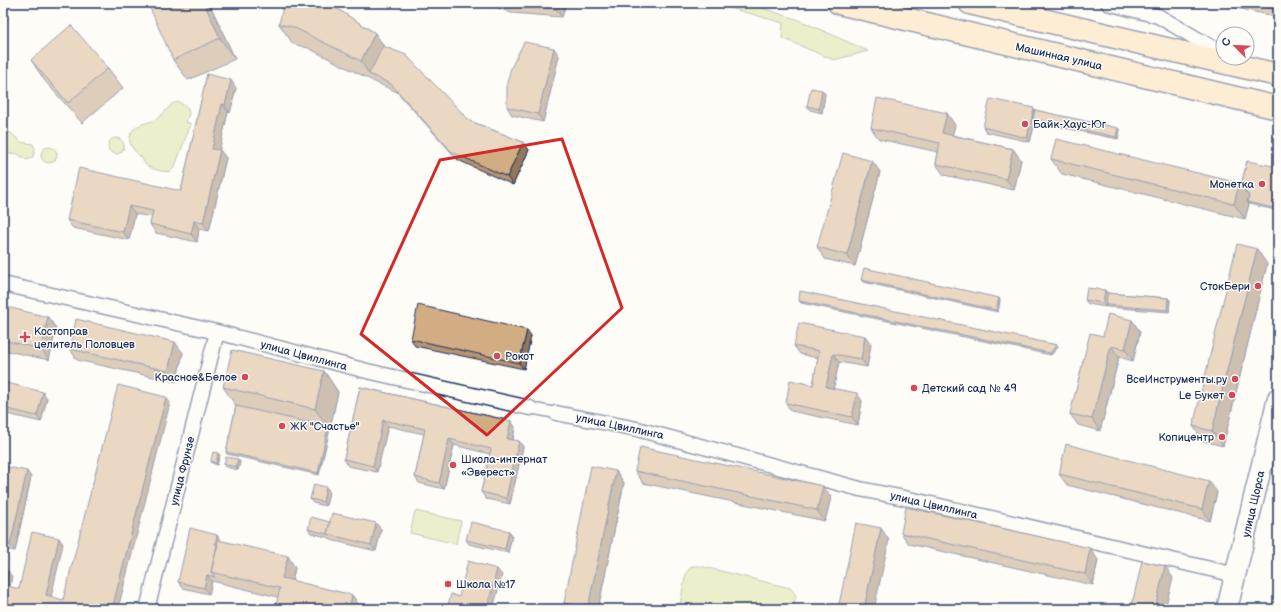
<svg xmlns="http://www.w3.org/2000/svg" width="1281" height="612" viewBox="0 0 1281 612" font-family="'Balsamiq Sans',sans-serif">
	<rect width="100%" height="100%" fill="#fdfcf7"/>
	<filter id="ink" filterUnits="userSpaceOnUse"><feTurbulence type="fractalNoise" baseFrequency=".025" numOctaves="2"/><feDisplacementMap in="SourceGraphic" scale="8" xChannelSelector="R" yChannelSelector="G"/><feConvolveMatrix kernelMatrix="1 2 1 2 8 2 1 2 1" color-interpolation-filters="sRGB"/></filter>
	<g filter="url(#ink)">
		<!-- green -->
		<path fill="#d4e194" stroke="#788879" d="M713,3H747L799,20L868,51L834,60L782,38L783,23Z
			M179,102L188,108L189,114L186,122L191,124L175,166L171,171C164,173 150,169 145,164C143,162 143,158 140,156C133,150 125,141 133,130C139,122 150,124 158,118C166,113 169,102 179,102Z
			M4,131L11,133L21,142L33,144L35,149L33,157L27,160L16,153L3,155Z
			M108 146a8 8 0 1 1 16 0a8 8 0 1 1-16 0Z
			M41 155a8 8 0 1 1 16 0a8 8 0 1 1-16 0Z
			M415,511L461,521L456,544L410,533Z
			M692,566H700L790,588L796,595L793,609H682L680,604L686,573Z"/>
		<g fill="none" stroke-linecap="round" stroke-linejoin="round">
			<!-- pedestrian casing -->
			<g stroke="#1b2f5e" stroke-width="13">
				<path id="pedestrian" d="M530,408L556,413"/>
			</g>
			<!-- minor casing -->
			<g stroke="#1b2f5e" stroke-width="17">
				<path id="minor" d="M1108,3L1158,16L1223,54
					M3,284L217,332L367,371L530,408
					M556,413L637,429L860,489L914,500L1236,575
					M147,609L217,332"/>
			</g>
			<!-- secondary casing -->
			<g stroke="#1b2f5e" stroke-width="23">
				<path id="secondary" d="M1227,609L1278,398"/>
			</g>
			<!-- primary casing -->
			<g stroke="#1b2f5e" stroke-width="25">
				<path id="primary" d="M839,3L1278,108
					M970,3L1278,75"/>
			</g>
			<!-- pedestrian -->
			<use href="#pedestrian" stroke="#fdfcf7" stroke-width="10"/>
			<!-- minor -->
			<use href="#minor" stroke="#fdfcf7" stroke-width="14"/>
			<!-- secondary -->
			<use href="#secondary" stroke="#fdfcf7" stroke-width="20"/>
			<!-- primary -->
			<use href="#primary" stroke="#fcdcac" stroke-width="22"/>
		</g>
		<!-- wall -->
		<path fill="#b59572" stroke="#1b2f5e" d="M209,3L235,59L188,80L173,60Z
			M487,3H566L562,17L511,13Z
			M1214,3H1278V17Z
			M335,8L375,33L383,46L470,121L523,142L529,150L513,185L458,160L397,92L375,82L308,48L293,44L279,24Z
			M559,56L543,122L512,115L507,107Z
			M31,60L108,68L123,88L82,123L45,81Z
			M207,74L236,88L230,113L228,112L219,150L226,158L209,231L199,229L197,242L156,233L150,224L152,217L135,214L129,240L73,228L67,220L181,191Z
			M822,90L825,94L822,113L810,110L807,106Z
			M1035,110L1120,130L1118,139L1035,122L1030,142L986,132L983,127Z
			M955,125L952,135L1013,149L1021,160L1014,190L944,175L936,164L938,152L879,139L871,128Z
			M1051,159L1241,186L1247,161L1275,210L1249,204L1245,219L1062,174Z
			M872,161L880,172L855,266L825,259L817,247Z
			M1267,264L1223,446L1203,441L1193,426Z
			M861,280L999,298L1000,300L998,312L863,282Z
			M1105,290L1107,293L1168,298L1170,300L1169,312L1107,307L1106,306V307L1088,304L1085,300Z
			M799,301L1057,345L1058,347L1051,355L801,303Z
			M3,306L56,328L49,360L3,350Z
			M1132,320L1140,332L1133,361L1119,357L1100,431L1078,425L1070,414L1103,336Z
			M527,330L531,336L524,369L415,346L411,339Z
			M865,336L871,344L867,367L839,362L833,389L862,401L858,425L791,411L786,403L813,385L818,358L800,354L794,346Z
			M70,349L183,353L176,382L77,360Z
			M324,371L338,392L319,475L227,454L226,452L236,406L223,387Z
			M3,382L47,398L41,422L3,413Z
			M360,387L511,421L515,427L513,440L519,441L523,447L510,504L486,499L481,492L490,454L454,445L444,489L419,483L415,477L424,434L388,426L377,472L348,466L344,459Z
			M218,453L220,455L217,465L212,463L211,461Z
			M240,462L238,470L226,467L224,464Z
			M3,466L31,477L15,551L3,549Z
			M616,471L624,483L598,609H568L564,603Z
			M635,471L831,497L825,521L643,483Z
			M1059,474L1217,492L1210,521L1067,485Z
			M326,487L329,491L326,506L313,503L310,499Z
			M330,522L381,529L376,551L331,540L330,538L311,533L308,529Z
			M509,531L512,535L508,553L469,544L466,540Z
			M901,533L1098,560L1093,585L909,544Z
			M221,541L295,568L292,581L352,595L360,606L278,597L212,581L209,594L183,588L178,582Z"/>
		<!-- shaded-wall -->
		<path fill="#93795c" stroke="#1b2f5e" d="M204,3H209L235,59L220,38Z
			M317,3H337L331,23Z
			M558,3H566L562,17L556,9Z
			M375,33L389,54L369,74L361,61Z
			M554,48L559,56L543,122L538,114Z
			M231,80L236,88L230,113L225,105Z
			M822,90L825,94L822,113L819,109Z
			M222,104L228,112L218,157L212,149Z
			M1034,108L1037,112L1033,119L1035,122L1030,142L1027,138Z
			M947,113L955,125L950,145L942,133Z
			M1118,128L1120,130L1118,139L1116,137Z
			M523,142L529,150L513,185L507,177Z
			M1013,149L1021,160L1014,190L1006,179Z
			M220,150L226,158L209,231L203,223Z
			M872,161L880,172L855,266L847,255Z
			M1239,183L1250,198L1247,202L1249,204L1245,219L1234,204Z
			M1278,188V197L1275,210L1273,208Z
			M129,206L135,214L129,240L123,232Z
			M194,221L199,229L197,242L191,234Z
			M1257,249L1267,264L1223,446L1212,431Z
			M1105,290L1108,295L1106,307L1103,303Z
			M999,298L1000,300L998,312L996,310Z
			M1168,298L1170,300L1169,312L1167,310Z
			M48,317L56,328L49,360L41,349Z
			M1132,320L1140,332L1133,361L1125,349Z
			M527,330L531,336L524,369L519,363Z
			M865,336L871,344L867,367L861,359Z
			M175,342L183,353L176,382L168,371Z
			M1057,345L1058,347L1051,355L1050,353Z
			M1111,346L1119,357L1100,431L1092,419Z
			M833,354L839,362L832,395L826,387Z
			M324,371L338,392L330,429L315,409Z
			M43,392L47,398L41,422L37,416Z
			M857,393L862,401L858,425L852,417Z
			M166,397L170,403L118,609H112Z
			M383,420L388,426L377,472L373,466Z
			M511,421L515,427L511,445L507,439Z
			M328,427L330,429L319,475L318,473Z
			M449,439L454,445L444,489L439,483Z
			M519,441L523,447L510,504L506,498Z
			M218,453L220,455L217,465L216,463Z
			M238,459L240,462L238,470L236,467Z
			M27,471L31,477L15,551L10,545Z
			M616,471L624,483L598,609H589L588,608Z
			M1209,481L1217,492L1210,521L1202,509Z
			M823,486L831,497L825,521L817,510Z
			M326,487L329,491L326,506L323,502Z
			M376,523L381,529L376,551L371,545Z
			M881,528L889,540L874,609H864Z
			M509,531L512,535L508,553L505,549Z
			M217,535L221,541L219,550L215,544Z
			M59,538L63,544L50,602L46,595Z
			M1090,548L1098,560L1093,585L1085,574Z
			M288,556L295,568L290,590L282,578Z
			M1165,566L1173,578L1165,609H1155Z
			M497,569L502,575L493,609H487Z
			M8,571L12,577L9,592L4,585Z
			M207,575L212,581L209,594L204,588Z
			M352,595L360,606L359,609H349Z"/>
		<!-- building -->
		<path fill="#d2ad84" stroke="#1b2f5e" d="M160,3H204L220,38L173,60L150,8Z
			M284,3H320L333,6L375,33L361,61L293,27L279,24Z
			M500,3H558L556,9L505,5Z
			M1246,3H1278V10Z
			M71,25L108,68L68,103L31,60Z
			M524,42L554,48L538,114L507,107V83L511,68Z
			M383,46L406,55L470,121L523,142L507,177L452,152L391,84L369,74Z
			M207,74L231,80L225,105L222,104L212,149L220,150L203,223L194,221L191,234L150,224L153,211L129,206L123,232L67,220L79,168L181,191Z
			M811,88L822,90L819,109L807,106Z
			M877,98L947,113L942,133L1013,149L1006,179L936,164L940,143L871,128Z
			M990,99L1034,108L1027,138L983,127Z
			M1035,110L1118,128L1116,137L1033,119Z
			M1056,139L1239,183L1234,204L1051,159Z
			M843,153L872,161L847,255L817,247Z
			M1247,161L1278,167V188L1273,208L1247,202L1249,196L1241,186Z
			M1237,244L1257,249L1212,431L1193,426Z
			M864,268L999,298L996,310L861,280Z
			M1087,288L1105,290L1103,303L1085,300Z
			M800,291L1057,345L1050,353L799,301Z
			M1107,293L1168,298L1167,310L1106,305Z
			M418,305L527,330L519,363L411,339Z
			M3,306L48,317L41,349L3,340Z
			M1108,314L1132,320L1125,349L1111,346L1092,419L1070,414L1090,333L1103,336Z
			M76,319L175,342L168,371L70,349Z
			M799,323L865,336L861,359L833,354L826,387L857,393L852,417L786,403L790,380L813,385L819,351L794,346Z
			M232,350L324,371L315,409L223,387Z
			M3,382L43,392L37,416L3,408Z
			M118,385L166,397L112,609H3V570L8,571L4,585L19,589L32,532L59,538L46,595L63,600Z
			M360,387L511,421L507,439L519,441L506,498L481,492L491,449L449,439L439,483L415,477L425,429L383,420L373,466L344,459Z
			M236,406L328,427L318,473L226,452Z
			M1066,444L1209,481L1202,509L1059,474Z
			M640,447L823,486L817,510L635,471Z
			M213,452L218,453L216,463L211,461Z
			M226,457L238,459L236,467L224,464Z
			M3,466L27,471L10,545L3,543Z
			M591,466L616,471L588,608L564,603Z
			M314,484L326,487L323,502L310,499Z
			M906,507L1090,548L1085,574L901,533Z
			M332,513L376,523L371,545L327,534Z
			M311,517L330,522L327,534L308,529Z
			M471,522L509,531L505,549L466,540Z
			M856,523L881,528L864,609H838Z
			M190,528L217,535L215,544H218L211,572L215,577L207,575L204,588L178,582Z
			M218,540L288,556L282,578L352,595L349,609H275L280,588L211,572Z
			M468,561L497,569L487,609H447L451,594L459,597Z
			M1142,561L1165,566L1155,609H1131Z"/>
	</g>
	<!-- marked area -->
	<path d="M0 0H1281V612H0ZM562,139L622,308L487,435L361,334L440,160Z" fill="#fdfcf7" fill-opacity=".55" fill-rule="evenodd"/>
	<path fill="none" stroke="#d62828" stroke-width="3" stroke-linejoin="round" d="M562,139L622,308L487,435L361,334L440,160Z"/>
	<!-- markers -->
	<g fill="#d1495b" stroke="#fdfcf7" stroke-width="1.5">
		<circle cx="1025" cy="124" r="4"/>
		<circle cx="1262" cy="184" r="4"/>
		<circle cx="1258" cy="286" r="4"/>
		<path d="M23 331h4v4h4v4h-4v4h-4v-4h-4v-4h4z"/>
		<circle cx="497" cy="356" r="4"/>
		<circle cx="245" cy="377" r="4"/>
		<circle cx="1235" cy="379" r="4"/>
		<circle cx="914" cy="388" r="4"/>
		<circle cx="1232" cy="395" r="4"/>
		<circle cx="282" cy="426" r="4"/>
		<circle cx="1222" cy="437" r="4"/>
		<circle cx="453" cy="465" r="4"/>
		<circle cx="448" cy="584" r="4"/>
	</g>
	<g text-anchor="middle" stroke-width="3" stroke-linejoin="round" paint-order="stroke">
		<!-- street labels -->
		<g font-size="11" fill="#1b2f5e" stroke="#fdfcf7">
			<text transform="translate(1059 56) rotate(13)" y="4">Машинная улица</text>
			<text transform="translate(304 355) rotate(15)" y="4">улица Цвиллинга</text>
			<text transform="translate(620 426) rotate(12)" y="4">улица Цвиллинга</text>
			<text transform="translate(182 471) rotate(-76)" y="4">улица Фрунзе</text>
			<text transform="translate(1253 504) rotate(-77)" y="4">улица Щорса</text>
			<text transform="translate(934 505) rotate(13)" y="4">улица Цвиллинга</text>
		</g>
		<!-- poi labels -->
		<g font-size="11" fill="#1b2f5e" stroke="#fdfcf7" text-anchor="start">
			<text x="1033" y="128">Байк-Хаус-Юг</text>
			<text x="1254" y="188" text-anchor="end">Монетка</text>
			<text x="1250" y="290" text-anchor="end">СтокБери</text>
			<text x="34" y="335">Костоправ<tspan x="34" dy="13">целитель Половцев</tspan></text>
			<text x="505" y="360">Рокот</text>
			<text x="237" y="381" text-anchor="end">Красное&amp;Белое</text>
			<text x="1227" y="383" text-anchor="end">ВсеИнструменты.ру</text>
			<text x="922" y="392">Детский сад № 49</text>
			<text x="1224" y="399" text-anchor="end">Le Букет</text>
			<text x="290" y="430">ЖК "Счастье"</text>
			<text x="1214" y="441" text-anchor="end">Копицентр</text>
			<text x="461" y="463">Школа-интернат<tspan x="461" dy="13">«Эверест»</tspan></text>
			<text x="456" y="588">Школа №17</text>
		</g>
	</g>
	<!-- margin -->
	<rect width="1281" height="612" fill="none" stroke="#fdfcf7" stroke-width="16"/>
	<rect x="8" y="8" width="1265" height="596" fill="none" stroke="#1b2f5e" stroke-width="1.5" filter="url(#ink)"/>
	<!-- north arrow -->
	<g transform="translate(1235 46) rotate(294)"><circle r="19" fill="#fdfcf7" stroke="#a3aaba"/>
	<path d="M0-3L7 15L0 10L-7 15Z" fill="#d1495b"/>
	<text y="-6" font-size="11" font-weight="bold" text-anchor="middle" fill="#1b2f5e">С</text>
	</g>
</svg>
